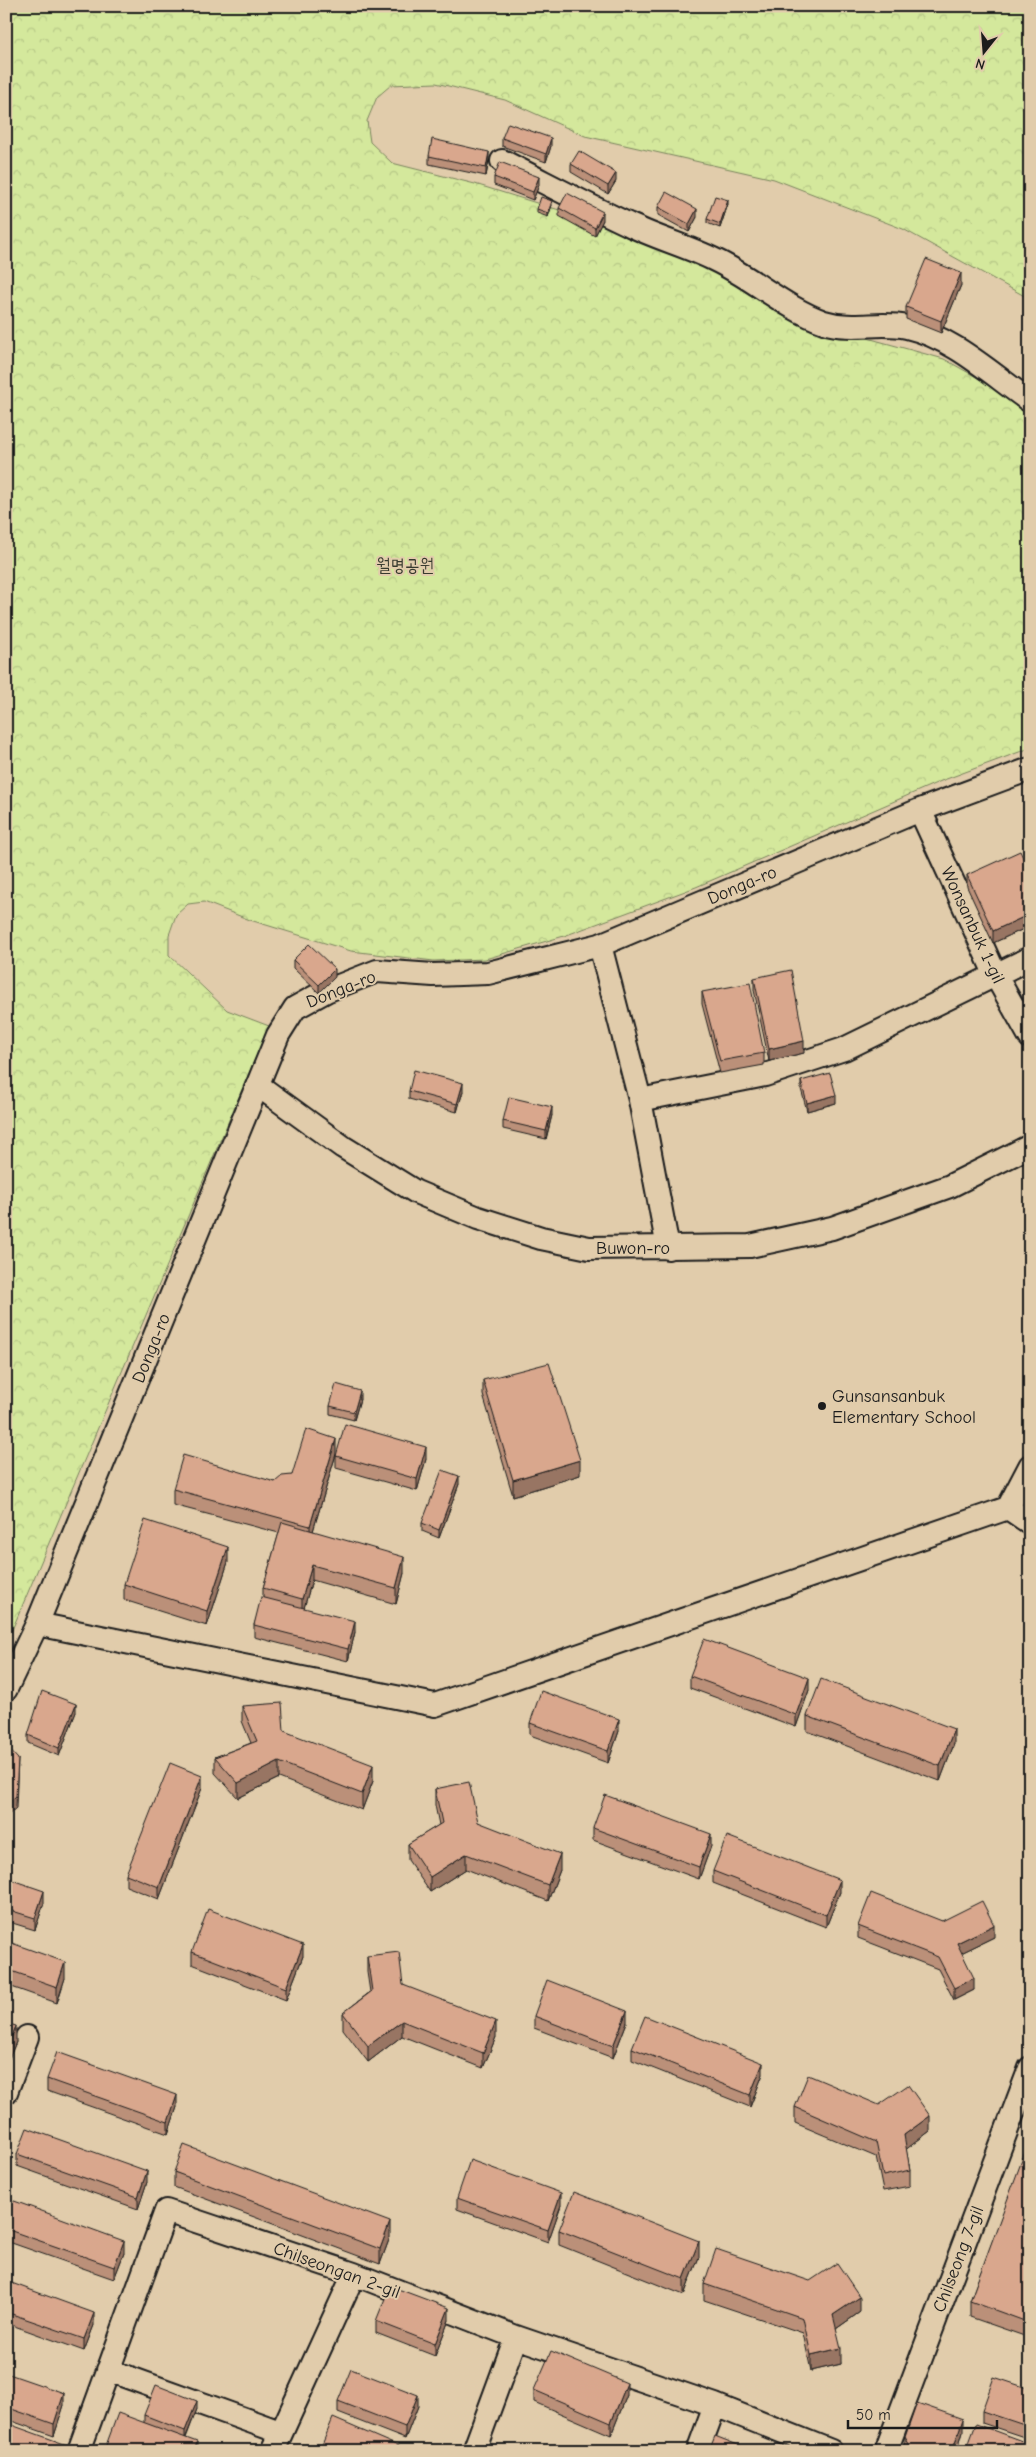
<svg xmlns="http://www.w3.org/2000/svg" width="1036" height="2457" viewBox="0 0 1036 2457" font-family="'Comic Neue','Poor Story',sans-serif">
	<defs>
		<pattern id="forest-crowns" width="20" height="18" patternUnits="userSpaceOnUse" patternTransform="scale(1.25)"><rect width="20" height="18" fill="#d4e89c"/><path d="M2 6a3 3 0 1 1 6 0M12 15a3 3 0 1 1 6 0" fill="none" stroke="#b5c686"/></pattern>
	</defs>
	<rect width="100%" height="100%" fill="#e1ccab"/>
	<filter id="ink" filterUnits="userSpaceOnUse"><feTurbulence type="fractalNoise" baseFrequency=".02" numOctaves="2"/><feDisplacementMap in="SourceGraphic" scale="10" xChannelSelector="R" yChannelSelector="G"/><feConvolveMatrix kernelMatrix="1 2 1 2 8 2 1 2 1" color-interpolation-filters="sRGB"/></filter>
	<g filter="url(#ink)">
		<!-- forest -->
		<path fill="url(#forest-crowns)" stroke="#78825c" d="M6,6H1030V299L903,229L774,179L585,136L505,100L436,83L391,85L377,97L367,121L370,142L392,163L475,184L595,221L701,263L827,327L944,359L1030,407V748L941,781L696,887L564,936L485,959L434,961L351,951L250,920L204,902L188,904L176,915L169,935V955L227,1010L269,1026L6,1644Z"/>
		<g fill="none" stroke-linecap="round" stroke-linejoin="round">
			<!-- minor casing -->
			<g stroke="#1c1c1c" stroke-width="26">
				<path id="minor" d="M502,161C544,182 585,204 628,224C656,238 687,246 715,260C753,278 785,308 824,322C852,331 880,321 907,327C954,338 991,374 1030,401
					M920,810L996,976L1030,1037
					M600,945L640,1100L668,1248
					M259,1086L343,1147L416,1192L478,1218L541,1238L589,1248L750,1246L832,1228L950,1186L1030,1146
					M640,1100L765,1075L844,1049L1030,958
					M1030,1466L1008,1508L1030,1523
					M37,1624L435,1705L1008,1508
					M6,1689L37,1624L278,1035L295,1008L326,991L377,971L433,975L488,973L600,945L920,810L1030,769
					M6,2092L27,2037
					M108,2370L280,2432
					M79,2451L166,2211L354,2274L516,2337L715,2405L831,2451
					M273,2451L354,2274
					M474,2451L516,2337
					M698,2451L715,2405
					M886,2451L1030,2068"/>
			</g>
			<!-- minor -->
			<use href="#minor" stroke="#e1ccab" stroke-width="22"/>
		</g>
		<!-- wall -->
		<path fill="#bb9079" stroke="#1c1c1c" d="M502,138L551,146L546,162L502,146Z
			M429,156L489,160L486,176L429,164Z
			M571,164L616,181L608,194L571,172Z
			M494,177L539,185L533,200L494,185Z
			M728,204L720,228L707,223V219Z
			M552,205L548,217L537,213V209Z
			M658,207L697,217L689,232L658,215Z
			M559,208L603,220L595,236L559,216Z
			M961,285L941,333L906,319V307Z
			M1030,873V926L993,943L967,887V875Z
			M293,960L335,977L319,993L293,968Z
			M754,978L804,1053L769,1061L754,990Z
			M702,992L764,1053V1065L720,1073L702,1004Z
			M801,1081L836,1103L807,1111L801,1089Z
			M409,1091H463L457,1112L409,1099Z
			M552,1115L546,1139L503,1129V1121Z
			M483,1380L580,1475L513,1496L483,1395Z
			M360,1399L354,1420L330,1414V1406Z
			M336,1454L313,1531L404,1573L396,1604L312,1580L304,1608L355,1632L348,1661L254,1637V1625L263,1597V1588L279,1533L173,1505V1489L275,1482L292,1475Z
			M336,1456L426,1459L417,1491L336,1468Z
			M459,1484L439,1538L422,1531V1523Z
			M228,1562L207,1626L124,1600V1584Z
			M690,1676L809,1690L796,1727L690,1688Z
			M242,1706L284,1731L373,1781L362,1810L279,1778L238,1798L215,1773V1757L251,1743L242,1721Z
			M76,1712L59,1756L28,1743V1735Z
			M807,1716L954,1744L940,1781L807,1731Z
			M530,1723L619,1731L608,1763L530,1735Z
			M202,1788L159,1899L126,1886V1874Z
			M435,1789L478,1822L560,1870L548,1901L466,1869L430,1892L408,1860V1844L439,1825L435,1805Z
			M593,1828L711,1846L699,1879L593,1840Z
			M713,1871L840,1892L826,1927L713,1883Z
			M6,1878L44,1903L35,1930L6,1921Z
			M942,1921L994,1937L961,1953L974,1990L954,2000L938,1969L858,1938V1926Z
			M6,1941L65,1978L57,2003L6,1985Z
			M192,1952L303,1956L286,2000L192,1964Z
			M367,1956L403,1985L496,2037L483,2068L402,2036L368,2062L343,2029V2013L370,1992L367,1972Z
			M534,2016L627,2022L613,2058L534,2028Z
			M6,2023L16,2042L7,2063H6Z
			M632,2048L763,2074L750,2107L632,2060Z
			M47,2079L177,2107L168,2134L47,2091Z
			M795,2107L930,2131L906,2149L910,2170V2186L883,2191L876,2157L795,2123Z
			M1030,2141V2338L970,2317V2301Z
			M17,2154L147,2182L138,2209L17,2166Z
			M174,2172L390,2237L380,2264L174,2187Z
			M6,2198L124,2253L114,2279L6,2241Z
			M457,2198L561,2205L548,2242L457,2209Z
			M559,2230L699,2257L684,2295L559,2245Z
			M6,2281L94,2325L84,2351L6,2323Z
			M704,2284L860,2312L836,2329L841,2364L811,2371L803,2333L704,2300Z
			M449,2320L435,2356L376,2333V2321Z
			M6,2373L64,2405L54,2436L6,2419Z
			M1030,2389V2439L982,2423V2411Z
			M534,2390L627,2395L611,2435L534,2402Z
			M338,2401L418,2406L405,2439L338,2413Z
			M197,2409L186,2438L197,2451L144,2423V2415Z
			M963,2431L957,2451H906L905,2448V2437Z
			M322,2445L398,2451H322Z"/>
		<!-- shaded-wall -->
		<path fill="#987563" stroke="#1c1c1c" d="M551,138V146L546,162V154Z
			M489,152V160L486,176V168Z
			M616,173V181L608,194V186Z
			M539,177V185L533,200V192Z
			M728,200V204L720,228V224Z
			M552,201V205L548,217V213Z
			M697,209V217L689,232V224Z
			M603,212V220L595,236V228Z
			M961,273V285L941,333V321Z
			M1030,914V926L993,943V931Z
			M335,969V977L319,993V985Z
			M804,1041V1053L769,1061V1049Z
			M463,1083V1091L457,1112V1104Z
			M836,1095V1103L807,1111V1103Z
			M552,1107V1115L546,1139V1131Z
			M360,1391V1399L354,1420V1412Z
			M336,1439V1454L310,1541V1526Z
			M426,1447V1459L417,1491V1479Z
			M580,1460V1475L513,1496V1480Z
			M459,1476V1484L439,1538V1530Z
			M228,1547V1562L207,1626V1611Z
			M404,1557V1573L396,1604V1588Z
			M312,1565V1580L302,1615V1599Z
			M355,1621V1632L348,1661V1649Z
			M809,1678V1690L796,1727V1715Z
			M76,1704V1712L59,1756V1748Z
			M619,1719V1731L608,1763V1751Z
			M954,1729V1744L940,1781V1766Z
			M18,1759L16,1808L6,1817V1805Z
			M279,1762V1778L238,1798V1783Z
			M373,1765V1781L362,1810V1794Z
			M202,1776V1788L159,1899V1887Z
			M711,1834V1846L699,1879V1867Z
			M466,1854V1869L430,1892V1877Z
			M560,1854V1870L548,1901V1885Z
			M840,1880V1892L826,1927V1915Z
			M44,1891V1903L35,1930V1918Z
			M994,1925V1937L957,1955V1943Z
			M303,1945V1956L286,2000V1988Z
			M65,1962V1978L57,2003V1987Z
			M974,1978V1990L954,2000V1988Z
			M627,2011V2022L613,2058V2046Z
			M402,2021V2036L368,2062V2046Z
			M496,2021V2037L483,2068V2053Z
			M16,2026V2042L7,2063V2048Z
			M763,2063V2074L750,2107V2095Z
			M177,2095V2107L168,2134V2122Z
			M930,2116V2131L904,2151V2135Z
			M147,2171V2182L138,2209V2197Z
			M561,2193V2205L548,2242V2230Z
			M390,2222V2237L380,2264V2249Z
			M124,2241V2253L114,2279V2267Z
			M699,2241V2257L684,2295V2279Z
			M860,2297V2312L833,2331V2315Z
			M449,2308V2320L435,2356V2344Z
			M94,2313V2325L84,2351V2339Z
			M841,2348V2364L811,2371V2355Z
			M627,2383V2395L611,2435V2423Z
			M64,2393V2405L54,2436V2424Z
			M418,2395V2406L405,2439V2427Z
			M197,2401V2409L185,2439V2431Z
			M963,2419V2431L957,2451H952Z
			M197,2442V2451H194Z"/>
		<!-- building -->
		<path fill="#d9a78d" stroke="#1c1c1c" d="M508,123L551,138L546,154L502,138Z
			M432,139L489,152L486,168L429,156Z
			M579,151L616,173L608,186L571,164Z
			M500,162L539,177L533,192L494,177Z
			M666,192L697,209L689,224L658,207Z
			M567,193L603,212L595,228L559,208Z
			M715,196L728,200L720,224L707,219Z
			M541,197L552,201L548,213L537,209Z
			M926,259L961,273L941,321L906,307Z
			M1020,851L1030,873V914L993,931L967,875Z
			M309,944L335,969L319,985L293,960Z
			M791,970L804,1041L769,1049L754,978Z
			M750,983L764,1053L720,1061L702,992Z
			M414,1070L463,1083L457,1104L409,1091Z
			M830,1073L836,1095L807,1103L801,1081Z
			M509,1097L552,1107L546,1131L503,1121Z
			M549,1363L580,1460L513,1480L483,1380Z
			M336,1384L360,1391L354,1412L330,1406Z
			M345,1424L426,1447L417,1479L336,1456Z
			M306,1429L336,1439L310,1526L173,1489L183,1455L275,1482L282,1476L292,1475Z
			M442,1470L459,1476L439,1530L422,1523Z
			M145,1520L228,1547L207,1611L124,1584Z
			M282,1522L404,1557L396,1588L312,1565L302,1599L263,1588Z
			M261,1597L355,1621L348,1649L254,1625Z
			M704,1639L809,1678L796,1715L690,1676Z
			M821,1679L954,1729L940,1766L807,1716Z
			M42,1691L76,1704L59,1748L28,1735Z
			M541,1691L619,1719L608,1751L530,1723Z
			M282,1703L284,1731L373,1765L362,1794L279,1762L238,1783L215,1757L257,1741L242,1706Z
			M6,1746L18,1759L16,1796L6,1805Z
			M170,1763L202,1776L159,1887L126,1874Z
			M469,1782L478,1822L560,1854L548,1885L466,1854L430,1877L408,1844L442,1823L435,1789Z
			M605,1795L711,1834L699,1867L593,1828Z
			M727,1836L840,1880L826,1915L713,1871Z
			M6,1878L44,1891L35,1918L6,1909Z
			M871,1893L942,1921L982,1901L994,1925L957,1943L974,1978L954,1988L938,1957L858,1926Z
			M208,1909L303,1945L286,1988L192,1952Z
			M6,1941L65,1962L57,1987L6,1969Z
			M399,1952L403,1985L496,2021L483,2053L402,2021L368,2046L343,2013L372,1991L367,1956Z
			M547,1980L627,2011L613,2046L534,2016Z
			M645,2016L763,2063L750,2095L632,2048Z
			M6,2023L16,2026L7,2048L6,2047Z
			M57,2052L177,2095L168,2122L47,2079Z
			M808,2075L879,2105L908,2085L930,2116L904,2135L910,2170L883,2176L876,2142L795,2107Z
			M27,2128L147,2171L138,2197L17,2154Z
			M1029,2141H1030V2323L970,2301Z
			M184,2145L390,2222L380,2249L174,2172Z
			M470,2160L561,2193L548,2230L457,2198Z
			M574,2192L699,2241L684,2279L559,2230Z
			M6,2198L124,2241L114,2267L6,2229Z
			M716,2249L810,2281L837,2263L860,2297L833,2315L841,2348L811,2355L803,2318L704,2284Z
			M6,2281L94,2313L84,2339L6,2312Z
			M390,2286L449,2308L435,2344L376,2321Z
			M551,2351L627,2383L611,2423L534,2390Z
			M351,2369L418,2395L405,2427L338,2401Z
			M6,2373L64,2393L54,2424L6,2407Z
			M994,2377L1030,2389V2427L982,2411Z
			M156,2385L197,2401L185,2431L144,2415Z
			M917,2403L963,2419L952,2451H913L905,2437Z
			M118,2413L197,2442L194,2451H104Z
			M333,2418L398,2446L396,2451H335L322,2445Z
			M6,2423L67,2445L65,2451H6Z
			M976,2424L1030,2444V2451H966Z
			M715,2436L753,2451H709Z"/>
	</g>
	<!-- markers -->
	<circle fill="#1c1c1c" stroke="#e1ccab" stroke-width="2" cx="822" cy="1406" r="5"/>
	<g text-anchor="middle" stroke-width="4" stroke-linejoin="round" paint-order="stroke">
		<!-- park labels -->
		<g font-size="18" fill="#383b2f" stroke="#e1ccab">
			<text x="405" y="571">월명공원</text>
		</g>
		<!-- street labels -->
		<g font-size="18" fill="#1c1c1c" stroke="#e1ccab">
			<text transform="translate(742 885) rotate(-23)" y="6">Donga-ro</text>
			<text transform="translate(973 925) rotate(65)" y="6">Wonsanbuk 1-gil</text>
			<text transform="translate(341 989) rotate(-22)" y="6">Donga-ro</text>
			<text x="633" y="1254">Buwon-ro</text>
			<text transform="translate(151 1348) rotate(-68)" y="6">Donga-ro</text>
			<text transform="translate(958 2259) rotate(-69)" y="6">Chilseong 7-gil</text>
			<text transform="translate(337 2270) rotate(20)" y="6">Chilseongan 2-gil</text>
		</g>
		<!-- poi labels -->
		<g font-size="18" fill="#1c1c1c" stroke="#e1ccab" text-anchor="start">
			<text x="832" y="1402">Gunsansanbuk<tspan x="832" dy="21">Elementary School</tspan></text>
		</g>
	</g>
	<!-- margin -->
	<rect width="1036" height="2457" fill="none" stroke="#e1ccab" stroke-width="25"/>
	<rect x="12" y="12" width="1011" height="2432" fill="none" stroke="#1c1c1c" stroke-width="2" filter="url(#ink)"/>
	<!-- north arrow -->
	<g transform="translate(984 52) rotate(197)" stroke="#e1ccab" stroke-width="4" paint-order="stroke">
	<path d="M0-4L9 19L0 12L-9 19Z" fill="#1c1c1c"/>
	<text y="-8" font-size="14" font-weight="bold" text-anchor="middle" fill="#1c1c1c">N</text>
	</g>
	<!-- scale -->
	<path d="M848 2420v8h149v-8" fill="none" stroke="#1c1c1c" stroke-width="2.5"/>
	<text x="856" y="2420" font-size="15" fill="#1c1c1c" stroke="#e1ccab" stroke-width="4" paint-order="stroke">50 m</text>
</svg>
